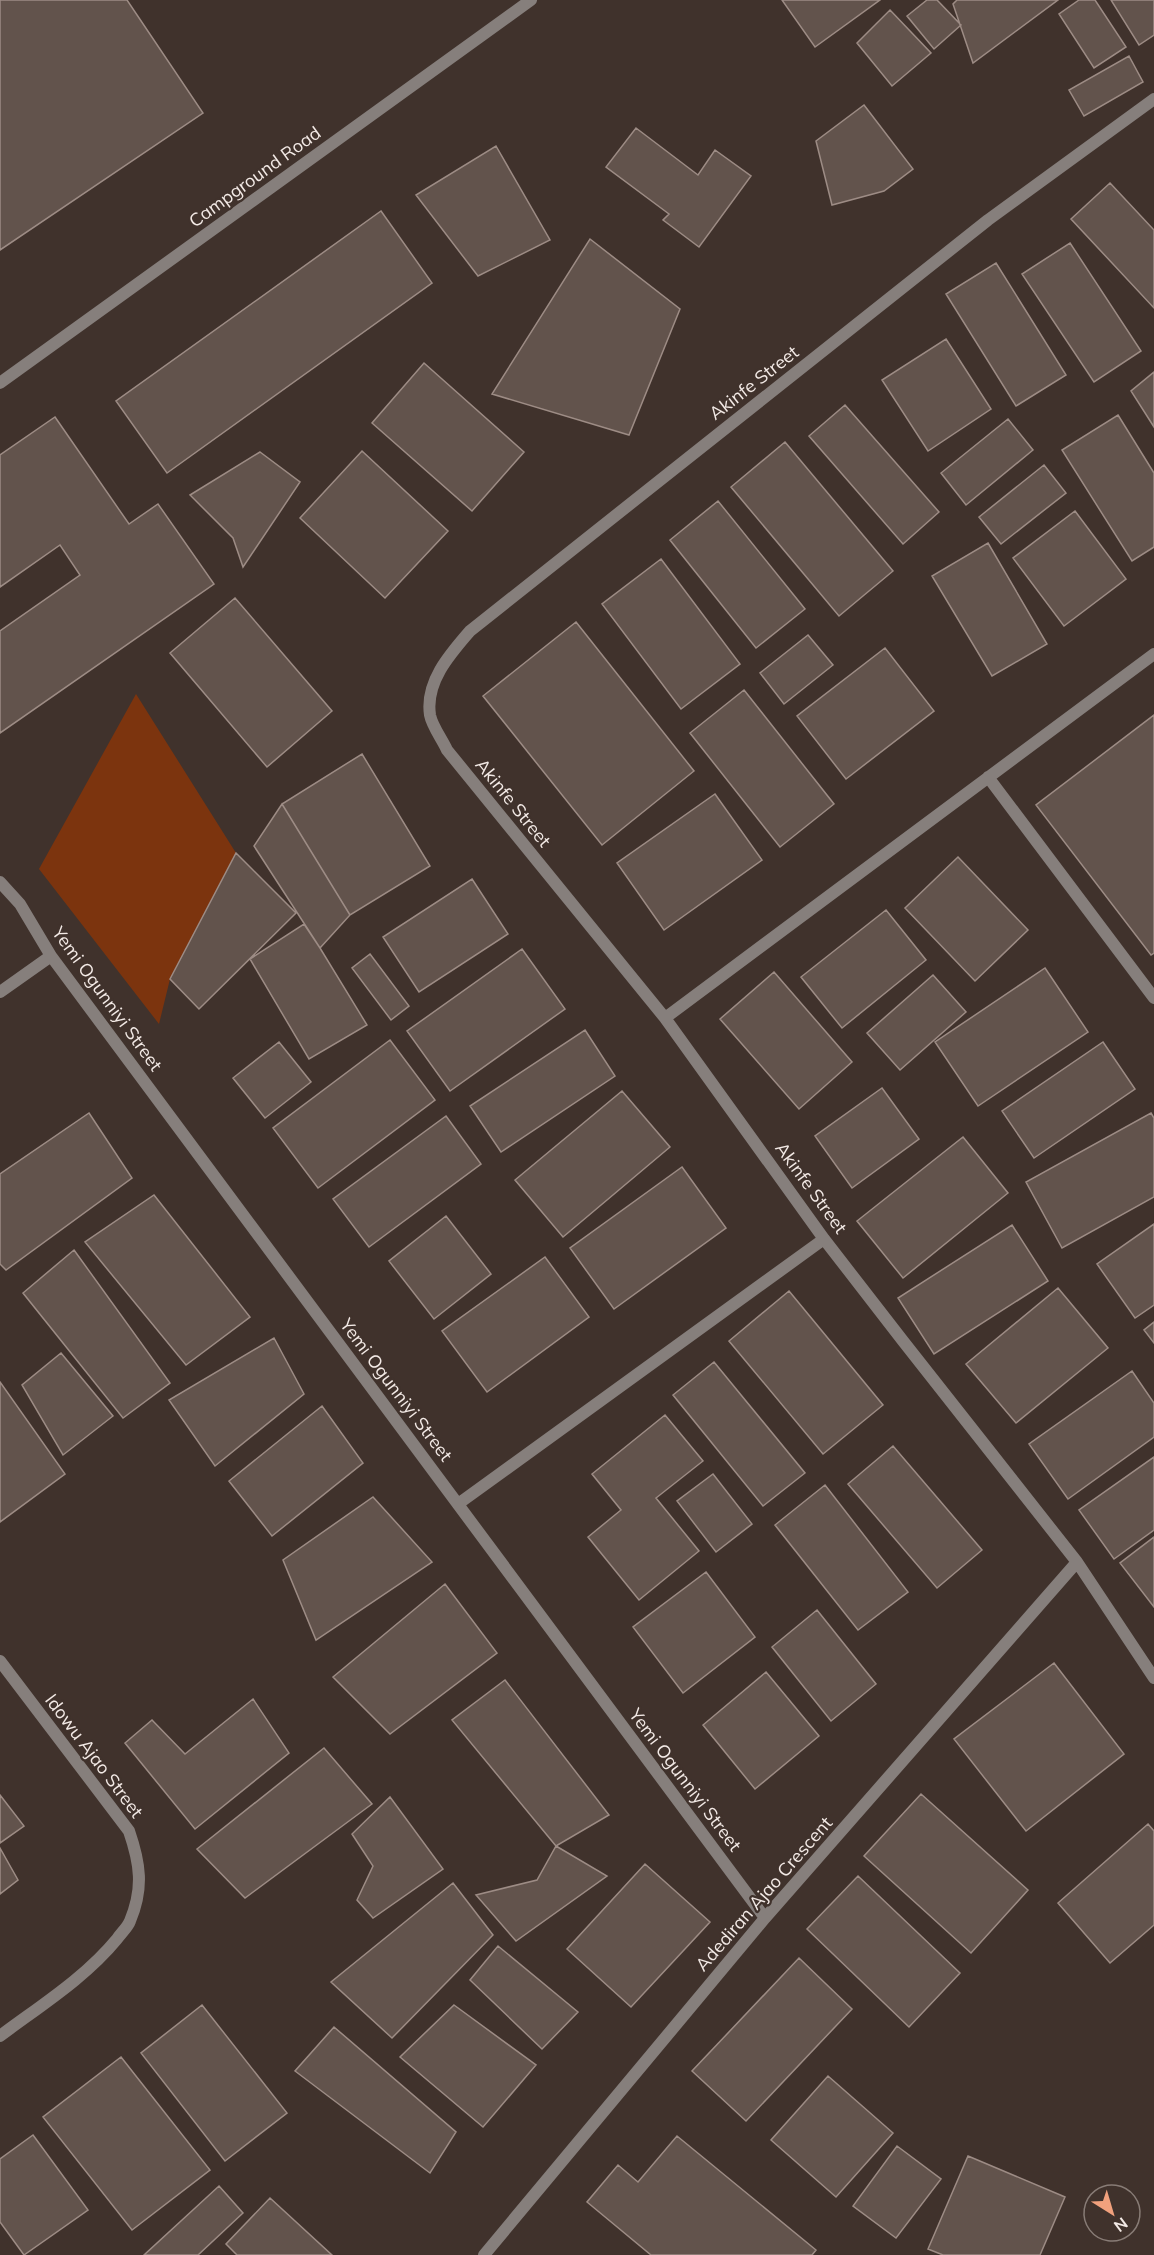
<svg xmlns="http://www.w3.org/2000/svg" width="1154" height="2255" viewBox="0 0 1154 2255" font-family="Mulish,sans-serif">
	<rect width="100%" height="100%" fill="#40322c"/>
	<!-- green -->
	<path fill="#7c340e" d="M136,694L236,853L170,979L159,1024L39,869Z"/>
	<!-- building -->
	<path fill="#62534c" stroke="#9d8c85" stroke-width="1.5" d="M0,0H127L203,113L0,250Z
		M782,0H880L815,47Z
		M927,0H937L961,25L934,49L907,16Z
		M957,0H1058L973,63L953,4Z
		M1079,0H1095L1126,47L1094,68L1059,14Z
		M1111,0H1154V35L1139,45Z
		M890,10L931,53L892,86L857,43Z
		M1129,56L1143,82L1084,116L1069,90Z
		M864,105L913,169L884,191L832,205L816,141Z
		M636,128L698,175L715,150L751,176L699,247L663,220L669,214L606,167Z
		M496,146L550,240L478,276L416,195Z
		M1110,183L1154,230V308L1071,219Z
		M381,211L432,283L167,473L116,401Z
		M590,239L680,309L629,435L492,394Z
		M1070,243L1141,351L1094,382L1022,274Z
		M996,263L1066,375L1016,406L946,294Z
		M946,339L991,409L928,451L882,380Z
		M424,363L524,452L472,511L372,423Z
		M1154,372V427L1131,391Z
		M845,405L939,512L903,544L809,436Z
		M1118,415L1154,473V547L1132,561L1062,450Z
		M55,417L129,524L158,504L214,584L0,733V631L80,575L60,545L0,587V455Z
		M1008,419L1033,450L966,505L941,473Z
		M785,442L893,571L839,616L731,487Z
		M362,451L448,531L385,598L300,518Z
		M260,452L300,482L243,567L233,538L190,495Z
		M1044,465L1066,493L1001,544L979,517Z
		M718,501L805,609L756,648L670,540Z
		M1075,511L1126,579L1064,626L1013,558Z
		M988,543L1047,644L992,676L932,576Z
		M661,559L740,664L681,709L602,604Z
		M235,598L332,711L267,767L170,653Z
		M576,622L694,771L602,845L483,696Z
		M808,635L833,665L784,704L760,673Z
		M885,648L934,711L846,779L797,716Z
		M744,690L834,804L780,847L690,733Z
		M1154,715V953L1151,955L1036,805Z
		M362,754L430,866L350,915L282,804Z
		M715,794L762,860L664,930L617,863Z
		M282,804L350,915L320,948L254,846Z
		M236,853L296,913L199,1009L170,979Z
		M958,857L1028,930L975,981L905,908Z
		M472,879L508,934L419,992L383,937Z
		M886,910L926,960L842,1028L801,977Z
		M304,924L320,948L367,1025L309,1059L250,959Z
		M522,949L565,1009L450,1091L407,1031Z
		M370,954L409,1006L391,1020L352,968Z
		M1045,968L1088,1032L978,1106L935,1042Z
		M774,972L852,1062L799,1109L720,1019Z
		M933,975L966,1012L900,1070L867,1033Z
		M585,1030L615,1076L501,1152L470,1106Z
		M390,1040L435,1100L318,1188L273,1128Z
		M279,1042L311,1082L265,1118L233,1078Z
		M1103,1042L1135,1089L1034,1158L1002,1111Z
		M882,1088L919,1139L852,1188L815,1136Z
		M622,1091L670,1147L563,1237L515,1180Z
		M89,1113L132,1178L6,1270L0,1264V1174Z
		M1151,1113L1154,1118V1197L1062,1248L1026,1182Z
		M446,1116L481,1164L369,1247L333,1199Z
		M963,1137L1008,1193L903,1278L857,1221Z
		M682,1167L726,1228L614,1309L570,1248Z
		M154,1195L250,1317L186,1365L85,1242Z
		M446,1216L491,1274L434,1319L389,1261Z
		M1154,1224V1305L1135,1318L1097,1264Z
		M1012,1225L1048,1281L934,1354L898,1298Z
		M74,1250L170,1383L123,1418L23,1293Z
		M545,1257L589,1317L487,1392L442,1331Z
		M1058,1288L1108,1348L1016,1423L966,1364Z
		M789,1291L883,1405L823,1454L729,1341Z
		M1154,1322V1343L1144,1330Z
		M274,1338L304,1394L215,1466L169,1400Z
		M61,1353L113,1416L63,1455L22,1385Z
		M714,1362L805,1473L763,1506L673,1395Z
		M1132,1371L1154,1403V1437L1068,1499L1029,1444Z
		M0,1382L65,1474L0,1522Z
		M322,1406L363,1463L272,1536L229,1481Z
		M665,1415L703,1461L656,1498L699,1551L639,1600L588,1537L621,1510L592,1474Z
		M893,1446L982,1550L937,1588L848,1484Z
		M1154,1457V1530L1114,1559L1079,1510Z
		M713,1474L752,1524L716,1552L677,1501Z
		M825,1485L908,1592L858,1630L775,1525Z
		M373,1497L432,1562L316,1640L283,1560Z
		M1154,1537V1607L1120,1563Z
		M706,1572L755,1637L683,1693L633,1627Z
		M445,1584L497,1653L390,1734L333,1677Z
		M817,1610L876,1684L831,1721L772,1647Z
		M1054,1663L1124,1754L1026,1831L954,1739Z
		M766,1672L819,1736L755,1789L703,1725Z
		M505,1680L609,1815L556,1846L452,1720Z
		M253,1699L289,1753L195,1829L125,1743L152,1720L185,1754Z
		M324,1748L372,1804L245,1898L197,1849Z
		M921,1794L1028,1890L971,1953L864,1856Z
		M0,1795L24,1826L0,1843Z
		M390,1797L443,1869L373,1918L357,1900L373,1866L352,1834Z
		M1148,1824L1154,1831V1925L1110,1963L1058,1903Z
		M556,1846L607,1876L516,1941L476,1895L537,1880Z
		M0,1848L18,1880L0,1894Z
		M645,1864L710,1922L631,2007L567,1949Z
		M858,1876L960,1973L909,2027L807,1929Z
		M453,1883L493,1935L392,2038L331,1982Z
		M498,1946L578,2012L542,2049L470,1980Z
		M799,1958L852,2009L746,2121L692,2071Z
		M202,2005L287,2113L225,2161L141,2053Z
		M454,2005L536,2065L483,2127L400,2057Z
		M334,2027L456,2132L430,2173L295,2071Z
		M121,2057L210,2170L132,2230L43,2117Z
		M828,2076L893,2133L836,2197L771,2140Z
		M33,2135L88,2210L24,2255L0,2222V2159Z
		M677,2136L816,2250L812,2255H651L587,2202L618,2165L638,2182Z
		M897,2146L941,2179L896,2238L853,2206Z
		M968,2156L1065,2197L1040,2255H943L928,2249Z
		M219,2186L243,2213L198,2255H144Z
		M270,2198L332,2255H237L226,2244Z"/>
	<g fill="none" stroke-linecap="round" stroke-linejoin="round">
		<!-- minor -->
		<path stroke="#867f7c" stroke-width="12" d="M1154,99L988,220L470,631C450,654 425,682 430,715C432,726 442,739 447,750L665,1018L824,1239L903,1341L1077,1562L1154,1678
			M0,383L531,0
			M988,777L1154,998
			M0,882L20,904L51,956L765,1918
			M0,992L51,956
			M665,1018L1154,654
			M458,1504L824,1239
			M0,1661L129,1831C140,1863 144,1888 130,1921C128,1927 121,1933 117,1939C85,1978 40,2006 0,2036
			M484,2255L765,1918L1077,1562"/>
	</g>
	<g text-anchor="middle" stroke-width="4.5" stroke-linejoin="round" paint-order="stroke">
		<!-- street labels -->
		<g font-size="18" fill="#f3eae6" stroke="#40322c">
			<text transform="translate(255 177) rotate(-36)" y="6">Campground Road</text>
			<text transform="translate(754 383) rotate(-38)" y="6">Akinfe Street</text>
			<text transform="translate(513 803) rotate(51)" y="6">Akinfe Street</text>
			<text transform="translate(107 999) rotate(54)" y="6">Yemi Ogunniyi Street</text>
			<text transform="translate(811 1188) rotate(54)" y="6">Akinfe Street</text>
			<text transform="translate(396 1390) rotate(53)" y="6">Yemi Ogunniyi Street</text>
			<text transform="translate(94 1756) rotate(53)" y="6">Idowu Ajao Street</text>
			<text transform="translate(685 1780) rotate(53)" y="6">Yemi Ogunniyi Street</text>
			<text transform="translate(764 1894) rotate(-49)" y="6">Adediran Ajao Crescent</text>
		</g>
	</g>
	<!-- north arrow -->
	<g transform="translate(1112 2213) rotate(143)"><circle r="28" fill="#40322c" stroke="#887c76" stroke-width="1.5"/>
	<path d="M0-4.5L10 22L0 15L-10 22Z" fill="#f1a17d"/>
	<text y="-9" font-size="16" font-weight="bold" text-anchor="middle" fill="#f3eae6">N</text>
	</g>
</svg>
